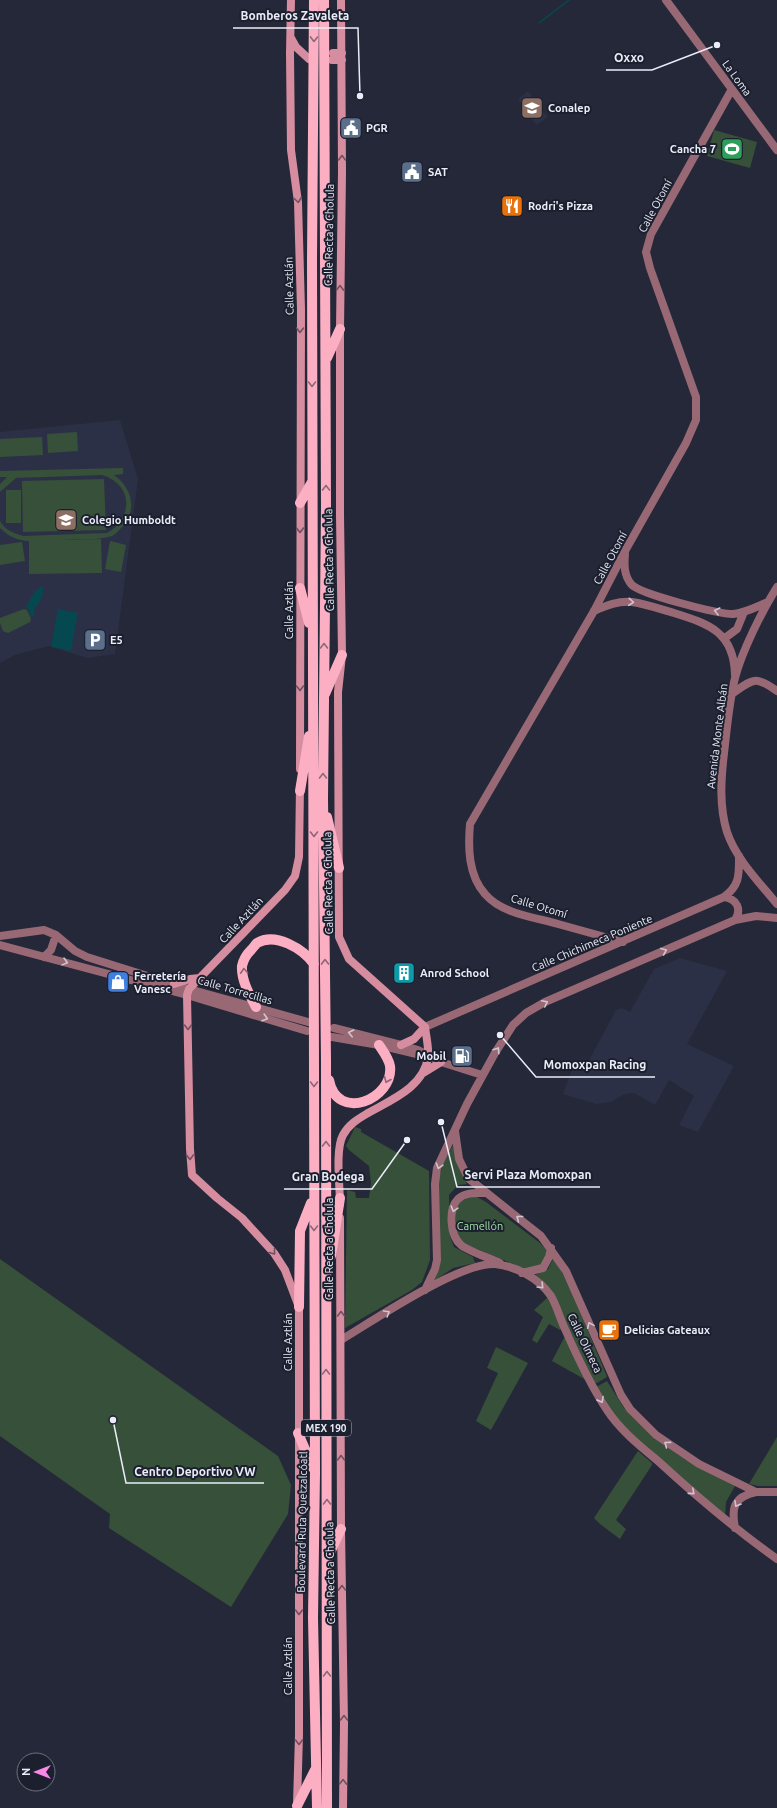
<svg xmlns="http://www.w3.org/2000/svg" width="777" height="1808" viewBox="0 0 777 1808" font-family="Ubuntu,sans-serif">
	<rect width="100%" height="100%" fill="#252838"/>
	<!-- built -->
	<path fill="#2c3046" d="M528,91L548,117L536,125L518,99Z
		M120,420L138,479L115,654L87,658L49,646L15,655L0,663V432Z
		M680,958L727,971L687,1044L734,1066L698,1132L679,1125L694,1096L669,1080L655,1105L634,1093L625,1094L611,1102L596,1104L563,1094L572,1070L588,1062L616,1010L622,1008L630,1012L654,969Z"/>
	<!-- green -->
	<path fill="#375039" d="M714,130L757,142L750,168L707,156Z
		M77,432L78,451L48,453L47,434Z
		M42,437L43,455L0,457V439Z
		M123,468V474L114,475C131,487 138,508 123,526C120,529 116,534 112,536C96,541 78,538 62,540L101,539L102,573L29,574V541C18,541 8,536 0,528V521C5,530 13,533 23,536L107,533C134,518 133,484 102,475L16,478L0,492V484L7,477H0V471Z
		M104,479L106,530L23,532L22,481Z
		M6,490H21V523H6Z
		M110,541L126,545L121,572L105,569Z
		M22,542L25,561L0,565V545Z
		M24,609L27,610L31,619L30,622L8,633L3,631L0,623V618Z
		M355,1127L361,1129V1132L429,1171L430,1260L422,1282L412,1290L345,1328L347,1190L355,1192L356,1198H369L371,1183L369,1166L349,1150L346,1146Z
		M453,1145L461,1173L467,1184L458,1185L449,1195L450,1237L454,1247L473,1257L475,1263L453,1268L434,1281L439,1261L437,1185L443,1163Z
		M469,1197H477L486,1202L540,1243L547,1251L544,1264L525,1269L465,1244L459,1238L456,1229V1207L461,1201Z
		M0,1259L278,1456L291,1485L288,1514L231,1607L109,1528L110,1514L0,1436Z
		M553,1259L560,1268L572,1293L606,1374L607,1377L597,1383H594L550,1288L535,1275L548,1269Z
		M548,1297L561,1329L560,1330L549,1324L537,1343L532,1340L543,1317L534,1310Z
		M564,1338H566L586,1380L552,1361Z
		M496,1347L528,1363L491,1430L476,1421L498,1373L487,1368Z
		M607,1381L624,1408L655,1439L686,1460L735,1486L726,1502L725,1516L646,1449L606,1407L596,1387Z
		M777,1437V1486H758L749,1484Z
		M638,1451L652,1463V1465L616,1520L626,1529L620,1539L600,1524L594,1518Z"/>
	<!-- water -->
	<path fill="#054850" d="M43,586C45,593 40,603 35,608L33,618L31,617L29,609L26,608C28,601 36,588 43,586Z
		M58,609L78,613L71,651L51,647Z"/>
	<g fill="none" stroke-linecap="round" stroke-linejoin="round">
		<!-- stream -->
		<path stroke="#054850" stroke-width="1.5" d="M539,23L569,0"/>
		<!-- tertiary -->
		<path stroke="#986975" stroke-width="8" d="M666,0L777,150
			M625,554C624,565 624,575 631,584C639,594 718,614 733,614C745,613 756,607 768,602
			M777,587C762,611 742,651 735,678C729,702 727,728 724,753C721,779 719,806 727,832C736,859 759,882 777,904
			M594,611C607,605 618,601 632,602C646,604 660,609 674,613C709,624 734,632 735,675
			M725,638L737,629L744,612
			M732,694C753,679 755,675 777,691
			M724,897C737,899 742,909 735,920
			M0,936L44,930L56,935L75,951L87,957L189,989L308,1022
			M623,942C601,936 580,930 558,924C534,917 502,914 485,894C468,875 468,847 470,824L594,611L625,551L686,443L696,420V397L650,268L646,252L651,234L732,89
			M0,945L187,995L307,1031
			M44,957L51,950L56,935
			M425,1027L724,897C740,885 739,875 739,856
			M334,1028L401,1045L418,1050L441,1062L482,1075
			M332,1037L379,1045L425,1056
			M455,1131L459,1159L468,1178L541,1236L566,1271L621,1395L630,1409L656,1435L699,1464L756,1492H777
			M485,1193C475,1193 466,1192 458,1199C448,1209 450,1236 461,1245C468,1251 490,1258 500,1263
			M522,1273L543,1268L549,1257L551,1248
			M425,1290L435,1269L437,1260L435,1184L437,1168L467,1104L495,1053L513,1025L526,1013L545,1002L735,920L756,916L777,918
			M341,1340C374,1320 460,1262 495,1264C515,1266 539,1278 551,1296C557,1306 560,1319 565,1329C576,1354 592,1388 607,1410C620,1430 640,1446 658,1461C696,1496 735,1529 777,1559
			M735,1528C731,1507 734,1497 756,1492"/>
		<!-- secondary -->
		<path stroke="#d68da0" stroke-width="8" d="M291,0L290,53L291,150L298,202L301,309L300,769
			M291,38L296,47L309,59
			M333,53H342
			M332,60H342
			M174,984L190,979L200,978
			M401,1045L414,1039L425,1027
			M423,1073L441,1062
			M340,1204C340,1186 335,1150 343,1135C349,1124 358,1119 368,1113C391,1100 424,1087 428,1057C429,1047 426,1036 425,1027L349,959L339,937L338,692L342,655L340,515V329L342,172L341,0
			M340,1218L341,1529L344,1723L343,1808
			M297,1804L299,1735V1307L285,1270L274,1253L242,1218L217,1198L192,1175L190,1149L187,995L189,989L285,890L295,876L299,857L300,786"/>
		<!-- primary -->
		<path stroke="#fcafc3" stroke-width="10" d="M314,0L312,261L315,1473L313,1618L317,1808
			M324,0L326,508L323,798L326,1060L327,1808
			M327,358L340,329
			M300,503L312,482
			M300,588L309,623
			M325,694L342,655
			M300,791L309,736
			M327,817L339,868
			M256,1007C250,996 241,980 242,966C243,961 247,954 251,950C253,948 255,945 257,943C276,932 303,949 314,964
			M329,1080C337,1123 394,1099 390,1066C389,1059 383,1051 379,1045
			M331,1256L340,1198
			M299,1307L300,1231L311,1203
			M298,1433L313,1468
			M328,1557L341,1529
			M297,1806L315,1770"/>
	</g>
	<!-- one-way arrows -->
	<defs><path id="oneway-chevron" d="M-2-3.5L2.5 0L-2 3.5" fill="none" stroke-width="1.6" stroke-linecap="round" stroke-linejoin="round"/></defs>
	<g stroke="#8c6778">
		<use href="#oneway-chevron" transform="translate(314 39) rotate(91)"/>
		<use href="#oneway-chevron" transform="translate(312 384) rotate(90)"/>
		<use href="#oneway-chevron" transform="translate(326 488) rotate(-90)"/>
		<use href="#oneway-chevron" transform="translate(324 646) rotate(-90)"/>
		<use href="#oneway-chevron" transform="translate(323 776) rotate(-90)"/>
		<use href="#oneway-chevron" transform="translate(314 834) rotate(90)"/>
		<use href="#oneway-chevron" transform="translate(325 962) rotate(-91)"/>
		<use href="#oneway-chevron" transform="translate(244 971) rotate(-93)"/>
		<use href="#oneway-chevron" transform="translate(387 1080) rotate(113)"/>
		<use href="#oneway-chevron" transform="translate(314 1084) rotate(90)"/>
		<use href="#oneway-chevron" transform="translate(326 1144) rotate(-90)"/>
		<use href="#oneway-chevron" transform="translate(314 1228) rotate(90)"/>
		<use href="#oneway-chevron" transform="translate(326 1372) rotate(-90)"/>
		<use href="#oneway-chevron" transform="translate(327 1502) rotate(-90)"/>
		<use href="#oneway-chevron" transform="translate(327 1674) rotate(-90)"/>
	</g>
	<g stroke="#6f5061">
		<use href="#oneway-chevron" transform="translate(342 158) rotate(-90)"/>
		<use href="#oneway-chevron" transform="translate(298 200) rotate(82)"/>
		<use href="#oneway-chevron" transform="translate(340 288) rotate(-89)"/>
		<use href="#oneway-chevron" transform="translate(300 330) rotate(91)"/>
		<use href="#oneway-chevron" transform="translate(300 530) rotate(90)"/>
		<use href="#oneway-chevron" transform="translate(300 688) rotate(90)"/>
		<use href="#oneway-chevron" transform="translate(188 1027) rotate(89)"/>
		<use href="#oneway-chevron" transform="translate(190 1157) rotate(88)"/>
		<use href="#oneway-chevron" transform="translate(273 1252) rotate(52)"/>
		<use href="#oneway-chevron" transform="translate(341 1314) rotate(-90)"/>
		<use href="#oneway-chevron" transform="translate(341 1458) rotate(-90)"/>
		<use href="#oneway-chevron" transform="translate(342 1588) rotate(-91)"/>
		<use href="#oneway-chevron" transform="translate(299 1612) rotate(90)"/>
		<use href="#oneway-chevron" transform="translate(344 1718) rotate(-90)"/>
		<use href="#oneway-chevron" transform="translate(299 1742) rotate(90)"/>
		<use href="#oneway-chevron" transform="translate(343 1782) rotate(-89)"/>
	</g>
	<g stroke="#d1c5d1">
		<use href="#oneway-chevron" transform="translate(631 602) rotate(5)"/>
		<use href="#oneway-chevron" transform="translate(717 611) rotate(-166)"/>
		<use href="#oneway-chevron" transform="translate(664 951) rotate(-23)"/>
		<use href="#oneway-chevron" transform="translate(65 962) rotate(15)"/>
		<use href="#oneway-chevron" transform="translate(545 1003) rotate(-27)"/>
		<use href="#oneway-chevron" transform="translate(265 1018) rotate(17)"/>
		<use href="#oneway-chevron" transform="translate(351 1033) rotate(-167)"/>
		<use href="#oneway-chevron" transform="translate(497 1050) rotate(-57)"/>
		<use href="#oneway-chevron" transform="translate(439 1166) rotate(107)"/>
		<use href="#oneway-chevron" transform="translate(454 1209) rotate(107)"/>
		<use href="#oneway-chevron" transform="translate(519 1218) rotate(-142)"/>
		<use href="#oneway-chevron" transform="translate(541 1286) rotate(46)"/>
		<use href="#oneway-chevron" transform="translate(387 1313) rotate(-31)"/>
		<use href="#oneway-chevron" transform="translate(590 1325) rotate(-114)"/>
		<use href="#oneway-chevron" transform="translate(601 1400) rotate(61)"/>
		<use href="#oneway-chevron" transform="translate(667 1444) rotate(-143)"/>
		<use href="#oneway-chevron" transform="translate(692 1492) rotate(41)"/>
		<use href="#oneway-chevron" transform="translate(737 1504) rotate(120)"/>
	</g>
	<!-- icons -->
	<defs>
		<g id="school-square" transform="scale(1.15)"><rect x="-9" y="-9" width="18" height="18" rx="4" fill="#8d6e63" stroke="#1b1f2e"/><path d="M0-5L7-2L0 1L-7-2ZM-4 1L0 2.5L4 1V4Q0 6-4 4Z" fill="#fff"/></g>
		<g id="civic-square" transform="scale(1.15)"><rect x="-9" y="-9" width="18" height="18" rx="4" fill="#5c6f8a" stroke="#1b1f2e"/><path d="M-.6-6.5H3V-4.5H.6V-3L4-1V1h2V6H-6V1h2V-1L-.6-3ZM-1.2 2.5V6h2.4V2.5Z" fill="#fff"/></g>
		<g id="stadium-square" transform="scale(1.15)"><rect x="-9" y="-9" width="18" height="18" rx="4" fill="#2e9e5b" stroke="#1b1f2e"/><path d="M0-5a6.5 5 0 1 0 0 10a6.5 5 0 1 0 0-10ZM-3.5-1.8h7v3.6h-7Z" fill="#fff"/></g>
		<g id="restaurant-square" transform="scale(1.15)"><rect x="-9" y="-9" width="18" height="18" rx="4" fill="#e8710a" stroke="#1b1f2e"/><path d="M-5-6h1v4h1v-4h1v4h1v-4h1v5L-1.5 .5V6h-2V.5L-5-1ZM5-6V6H3V1.5H1.5Q1.5-4 5-6Z" fill="#fff"/></g>
		<g id="parking-square" transform="scale(1.15)"><rect x="-9" y="-9" width="18" height="18" rx="4" fill="#5c6f8a" stroke="#1b1f2e"/><path d="M-3.5-5.5H1a3.5 3.5 0 0 1 0 7H-1V5.5H-3.5ZM-1-3.4V-.6H.8a1.4 1.4 0 0 0 0-2.8Z" fill="#fff"/></g>
		<g id="building-square" transform="scale(1.15)"><rect x="-9" y="-9" width="18" height="18" rx="4" fill="#0f9aa8" stroke="#1b1f2e"/><path d="M-4-6H4V6H1V3H-1V6H-4ZM-2.5-4.3h1.7v1.8h-1.7ZM.8-4.3h1.7v1.8H.8ZM-2.5-1h1.7V.8h-1.7ZM.8-1h1.7V.8H.8Z" fill="#fff"/></g>
		<g id="shop-square" transform="scale(1.15)"><rect x="-9" y="-9" width="18" height="18" rx="4" fill="#3f7fe0" stroke="#1b1f2e"/><path d="M-5-2.5h2.3a2.7 3.5 0 0 1 5.4 0H5L5.5 6h-11ZM-1.5-2.5h3a1.5 2.3 0 0 0-3 0Z" fill="#fff"/></g>
		<g id="fuel-square" transform="scale(1.15)"><rect x="-9" y="-9" width="18" height="18" rx="4" fill="#5c6f8a" stroke="#1b1f2e"/><path d="M-5.5-6h7V0h2V4h1.3V-2.5L3-4.5l.8-.8L6-3V5H2.5V1h-1V6h-7ZM-4.2-4.7v3.2H.2V-4.7Z" fill="#fff"/></g>
		<g id="cafe-square" transform="scale(1.15)"><rect x="-9" y="-9" width="18" height="18" rx="4" fill="#e8710a" stroke="#1b1f2e"/><path d="M-5.5-4.5H6V0H3Q3 3.5 0 3.5H-2.5Q-5.5 3.5-5.5 0ZM3-3.2v2h1.7v-2ZM-6 4.5H4V6H-6Z" fill="#fff"/></g>
	</defs>
	<g fill-rule="evenodd">
		<use href="#school-square" x="532" y="108"/>
		<use href="#civic-square" x="351" y="128"/>
		<use href="#stadium-square" x="732" y="149"/>
		<use href="#civic-square" x="412" y="172"/>
		<use href="#restaurant-square" x="512" y="206"/>
		<use href="#school-square" x="66" y="520"/>
		<use href="#parking-square" x="95" y="640"/>
		<use href="#building-square" x="404" y="973"/>
		<use href="#shop-square" x="118" y="982"/>
		<use href="#fuel-square" x="462" y="1056"/>
		<use href="#cafe-square" x="609" y="1330"/>
	</g>
	<g text-anchor="middle" stroke-width="4" stroke-linejoin="round" paint-order="stroke">
		<!-- shield labels -->
		<rect fill="#1b1f2e" stroke="#acafbb" stroke-width="1" x="301" y="1420" width="50" height="16" rx="3"/>
		<g font-size="10" font-weight="bold" fill="#eaedf8">
			<text x="326" y="1432">MEX 190</text>
		</g>
		<!-- street labels -->
		<g font-size="11" fill="#eaedf8" stroke="#1b1f2e">
			<text transform="translate(737 78) rotate(54)" y="4">La Loma</text>
			<text transform="translate(655 206) rotate(-62)" y="4">Calle Otomí</text>
			<text transform="translate(329 235) rotate(-89)" y="4">Calle Recta a Cholula</text>
			<text transform="translate(289 286) rotate(-91)" y="4">Calle Aztlán</text>
			<text transform="translate(610 558) rotate(-62)" y="4">Calle Otomí</text>
			<text transform="translate(329 560) rotate(-91)" y="4">Calle Recta a Cholula</text>
			<text transform="translate(289 610) rotate(-90)" y="4">Calle Aztlán</text>
			<text transform="translate(717 736) rotate(-83)" y="4">Avenida Monte Albán</text>
			<text transform="translate(328 883) rotate(-91)" y="4">Calle Recta a Cholula</text>
			<text transform="translate(539 906) rotate(17)" y="4">Calle Otomí</text>
			<text transform="translate(241 920) rotate(-47)" y="4">Calle Aztlán</text>
			<text transform="translate(592 943) rotate(-23)" y="4">Calle Chichimeca Poniente</text>
			<text transform="translate(235 990) rotate(16)" y="4">Calle Torrecillas</text>
			<text transform="translate(329 1249) rotate(-90)" y="4">Calle Recta a Cholula</text>
			<text transform="translate(288 1342) rotate(-90)" y="4">Calle Aztlán</text>
			<text transform="translate(585 1343) rotate(64)" y="4">Calle Olmeca</text>
			<text transform="translate(302 1522) rotate(-89)" y="4">Boulevard Ruta Quetzalcóatl</text>
			<text transform="translate(330 1573) rotate(-91)" y="4">Calle Recta a Cholula</text>
			<text transform="translate(288 1666) rotate(-90)" y="4">Calle Aztlán</text>
		</g>
		<!-- poi labels -->
		<g font-size="11" font-weight="bold" fill="#eaedf8" stroke="#1b1f2e" text-anchor="start">
			<text x="548" y="112">Conalep</text>
			<text x="366" y="132">PGR</text>
			<text x="716" y="153" text-anchor="end">Cancha 7</text>
			<text x="428" y="176">SAT</text>
			<text x="528" y="210">Rodri's Pizza</text>
			<text x="82" y="524">Colegio Humboldt</text>
			<text x="110" y="644">E5</text>
			<text x="420" y="977">Anrod School</text>
			<text x="134" y="980">Ferretería<tspan x="134" dy="13">Vanesc</tspan></text>
			<text x="446" y="1060" text-anchor="end">Mobil</text>
			<text x="624" y="1334">Delicias Gateaux</text>
		</g>
		<!-- park labels -->
		<g font-size="11" fill="#9fe0a4" stroke="#1b1f2e">
			<text x="480" y="1230">Camellón</text>
		</g>
	</g>
	<!-- callouts -->
	<path fill="none" stroke="#eaedf8" stroke-width="1.5" d="M360 96L358 28H233M717 45L652 70H606M500 1035L536 1077H655M441 1122L457 1187H600M407 1140L372 1189H284M113 1420L126 1483H264"/>
	<g fill="#eaedf8" stroke="#1b1f2e" stroke-width="1.5">
		<circle cx="360" cy="96" r="4"/>
		<circle cx="717" cy="45" r="4"/>
		<circle cx="500" cy="1035" r="4"/>
		<circle cx="441" cy="1122" r="4"/>
		<circle cx="407" cy="1140" r="4"/>
		<circle cx="113" cy="1420" r="4"/>
	</g>
	<g font-size="12" text-anchor="middle" font-weight="bold" fill="#eaedf8" stroke="#1b1f2e" stroke-width="4" stroke-linejoin="round" paint-order="stroke">
		<text x="295" y="20">Bomberos Zavaleta</text>
		<text x="629" y="62">Oxxo</text>
		<text x="595" y="1069">Momoxpan Racing</text>
		<text x="528" y="1179">Servi Plaza Momoxpan</text>
		<text x="328" y="1181">Gran Bodega</text>
		<text x="195" y="1476">Centro Deportivo VW</text>
	</g>
	<!-- north arrow -->
	<g transform="translate(36 1772) rotate(270)"><circle r="19" fill="#1b1f2e" stroke="#6e717f"/>
	<path d="M0-3L7 15L0 10L-7 15Z" fill="#fa87e7"/>
	<text y="-6" font-size="11" font-weight="bold" text-anchor="middle" fill="#eaedf8">N</text>
	</g>
</svg>
